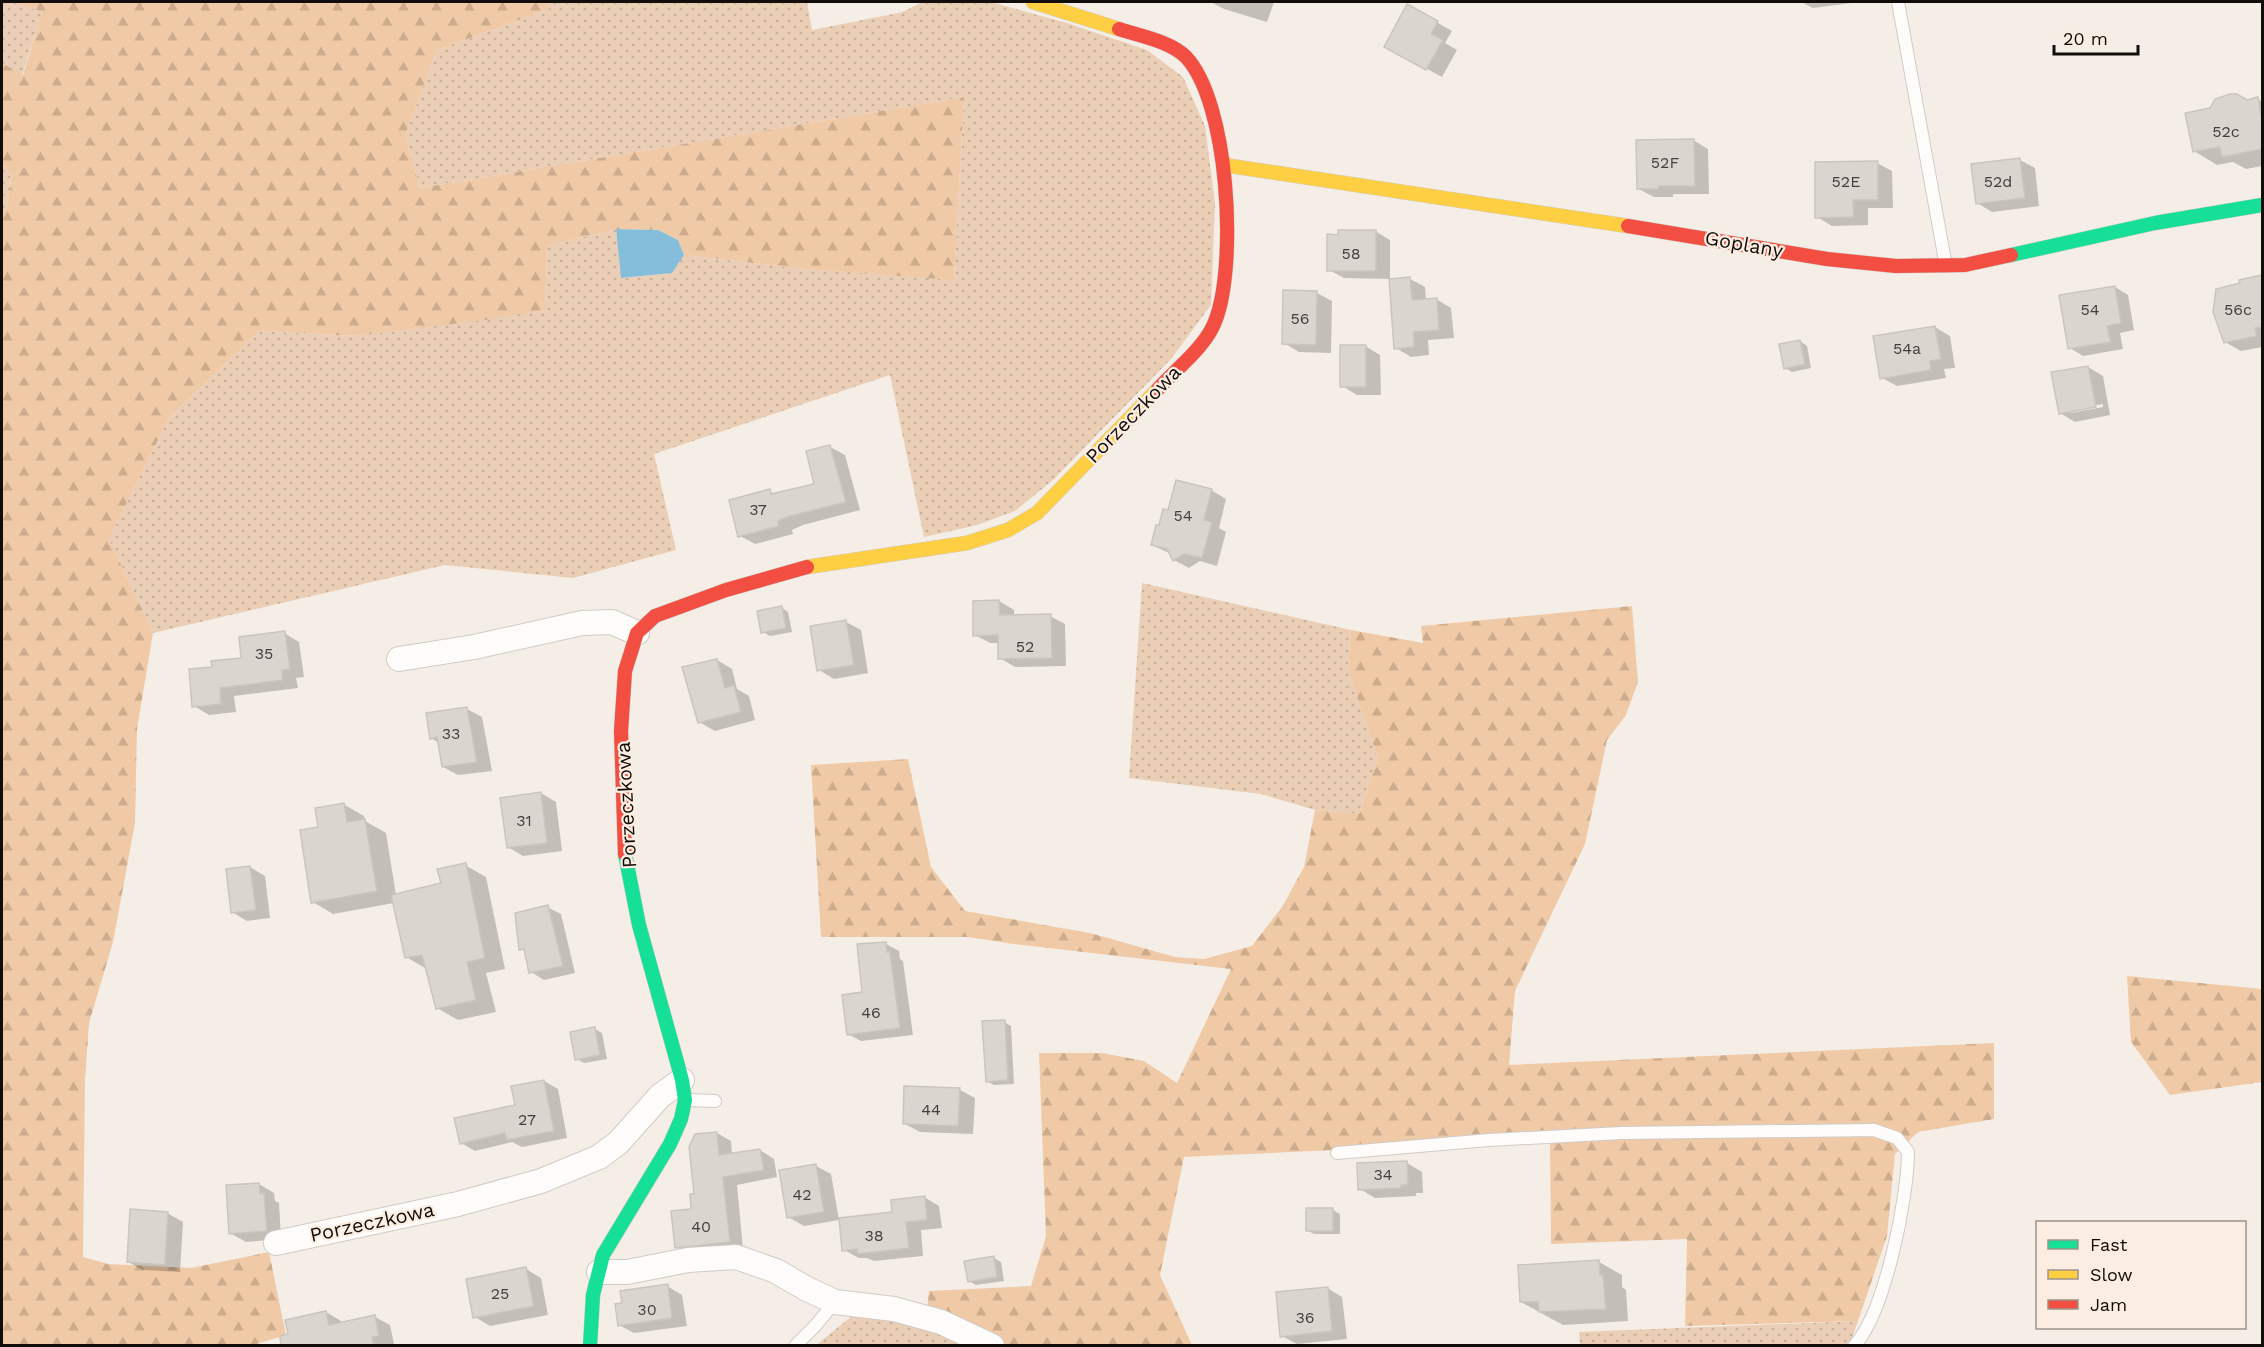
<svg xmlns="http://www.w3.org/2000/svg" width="2264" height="1347" viewBox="0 0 2264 1347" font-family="'Work Sans',sans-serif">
	<defs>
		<pattern id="green-dots" width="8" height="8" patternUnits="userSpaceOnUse" patternTransform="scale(1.5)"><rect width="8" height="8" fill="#eaceb5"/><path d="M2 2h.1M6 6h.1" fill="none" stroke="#c8b09a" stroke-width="1.8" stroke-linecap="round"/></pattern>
		<pattern id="forest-firs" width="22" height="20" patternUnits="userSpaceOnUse" patternTransform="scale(1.5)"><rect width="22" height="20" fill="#f0caa7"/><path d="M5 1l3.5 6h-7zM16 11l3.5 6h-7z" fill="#cdac8e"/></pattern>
	</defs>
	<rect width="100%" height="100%" fill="#f5eee7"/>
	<!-- green -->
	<path fill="url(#green-dots)" d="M2,2H13L42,12L22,76L2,63Z
		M548,2H807L812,30L903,12L922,2H991L1067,23L1147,50L1183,77L1205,126L1215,203L1211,305L1171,359L1053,480L1015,511L977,525L924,537L890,375L654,454L676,550L573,578L445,565L153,633L109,539L169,418L259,331L355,336L545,310L547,246L616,229L621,278L672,273L684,255L804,269L954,279L964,97L420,188L405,135L437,50L549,9Z
		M2,164L12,173L6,210L2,215Z
		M1142,583L1351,630L1348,670L1378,758L1359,814L1315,810L1261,794L1129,778Z
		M852,1316L894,1318L983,1346H815Z
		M1858,1321L1849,1346L1580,1345L1579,1332Z"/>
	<!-- forest -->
	<path fill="url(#forest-firs)" d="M13,2H548L549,9L437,50L405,135L420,188L964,97L954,280L804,269L684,255L678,240L658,230L616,229L547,246L545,310L485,320L355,336L259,331L169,418L109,539L153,633L137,729L135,823L113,942L89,1023L85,1080L83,1257L108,1264L191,1268L269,1252L286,1335L253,1345H2V215L6,210L12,174L2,164V63L23,75L42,12Z
		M1632,606L1638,682L1626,715L1607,740L1585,844L1515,991L1509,1065L1994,1043V1119L1918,1132L1895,1154L1887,1236L1858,1321L1685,1326L1687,1239L1551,1244L1550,1140L1184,1157L1160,1275L1192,1345H995L927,1311L929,1291L1031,1286L1046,1236L1039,1053H1102L1144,1061L1177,1083L1231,969L1014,944L968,937H821L811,765L908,759L931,867L965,911L1090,933L1175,957L1204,959L1252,946L1282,907L1304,867L1315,810L1359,814L1378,758L1348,670L1351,630L1423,643L1421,626Z
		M2127,976L2262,989V1082L2170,1095L2131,1042Z"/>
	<!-- water -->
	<path fill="#84beda" d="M616,229L658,230L678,240L684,255L672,273L621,278Z"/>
	<!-- shadow -->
	<path fill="#0003" fill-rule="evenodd" d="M1211,2H1274L1267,22L1224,9Z
		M1801,2H1859L1813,8Z
		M1408,6L1452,31L1445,43L1457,50L1442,77L1401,55Z
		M2258,99L2262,102V166L2246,169L2233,162L2217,165L2194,151L2211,109Z
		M1693,140L1708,149L1709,194H1673V197H1654L1639,189Z
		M2020,160L2035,168L2039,206L1992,212L1977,203Z
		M1877,163L1892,171L1893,208H1868V225L1832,226L1817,217Z
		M1375,231L1390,240V279L1344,278L1329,270Z
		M2262,277V347L2241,351L2225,342L2241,281Z
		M1410,279L1425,287L1426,300L1436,299L1451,308L1454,338L1428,340L1429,355L1411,357L1396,348Z
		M2115,287L2128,295L2134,330L2120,333L2123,349L2083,356L2070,348Z
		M1317,293L1332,301L1331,353L1299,352L1284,343Z
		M1935,327L1950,336L1955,368L1944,369L1946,378L1897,386L1882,378Z
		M1800,341L1807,346L1811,368L1792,372L1785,368Z
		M1365,346L1380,355L1381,395H1357L1342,386Z
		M2088,367L2103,376L2110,415L2075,422L2060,413L2053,374ZM2103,404V407L2071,413V410Z
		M830,447L845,455L860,510L803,525L792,530L793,534L755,544L740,536L769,491L776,495L816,485Z
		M1211,490L1226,499L1219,528L1226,532L1217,566L1200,561L1189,568L1174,560L1171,554L1152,545L1169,512Z
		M999,601L1014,610V617L1050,616L1065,624L1066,666L1015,667L1000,658V643H990L975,635Z
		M781,607L788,612L792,632L770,636L763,632Z
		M846,622L861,630L868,673L834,679L819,670Z
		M284,633L299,642L304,677L296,678L298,688L234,696L236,712L209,715L194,706L213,669L243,659Z
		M717,660L732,669L737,689L749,696L755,720L715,731L699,722Z
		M467,709L482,717L492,771L458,775L443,767L439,743L431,738Z
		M541,793L556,802L562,851L523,856L508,847Z
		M343,804L364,816L365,821L386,833L396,895L442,884L465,865L486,877L505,969L486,973L496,1012L458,1020L437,1008L427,969L406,957L394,903L333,914L313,902L320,828Z
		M250,867L265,876L270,918L247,921L232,912Z
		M547,907L561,914L575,973L544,980L531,972L526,952L521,949Z
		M886,944L899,951L900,959L903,961L913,1035L861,1041L848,1034Z
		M1004,1022L1011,1026L1014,1084L994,1085L987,1081Z
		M595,1029L602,1033L607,1059L584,1063L577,1059Z
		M544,1081L558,1089L567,1138L522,1147L512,1142L475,1151L461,1143L517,1106Z
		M960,1090L975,1098L973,1134L920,1132L905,1124Z
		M717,1133L731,1141L732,1155L760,1150L774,1159L777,1177L737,1185L743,1249L691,1255L676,1247L693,1210L696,1195Z
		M1407,1163L1422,1172L1423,1193H1416V1196L1375,1198L1360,1189Z
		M816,1166L831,1174L839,1220L804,1226L788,1217Z
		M259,1184L274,1193L275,1201L279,1203L281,1239L246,1242L230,1233Z
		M924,1197L939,1206L942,1228L921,1230L923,1256L874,1261L867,1258H859L844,1250Z
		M1333,1210L1340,1214V1234H1314L1307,1230Z
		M167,1213L183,1222L180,1272L143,1270L128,1262Z
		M994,1258L1001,1262L1004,1281L976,1285L969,1281Z
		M1599,1262L1622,1275V1287L1626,1290L1628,1321L1563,1325L1521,1302Z
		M526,1269L541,1278L548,1315L490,1326L475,1317Z
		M667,1286L682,1295L687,1326L634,1333L619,1325Z
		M1327,1288L1342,1297L1347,1339L1297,1344L1282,1336Z
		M326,1312L341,1321V1324L375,1317L390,1325L394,1344L292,1346Z"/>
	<!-- building -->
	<path fill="#dbd5d0" stroke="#cbc5bf" stroke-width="1.5" d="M1407,4L1438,21L1431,34L1443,40L1426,70L1384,47Z
		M2230,94H2237L2247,100L2258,97L2262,121V149L2222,157L2220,147L2193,152L2185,113L2210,108L2215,99Z
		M1694,139L1695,186H1659V189H1637L1636,140Z
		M2020,158L2025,198L1976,204L1971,164Z
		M1878,161V200H1853L1854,217L1815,218V162Z
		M1338,230H1376V271H1327V234L1338,235Z
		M2262,275V327L2255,328L2257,336L2224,343L2213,312L2216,289L2240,283L2239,280Z
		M1410,277L1412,300L1437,298L1439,330L1414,332V347L1394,349L1389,279Z
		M2115,286L2121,323L2107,326L2111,342L2068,349L2059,295Z
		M1283,290L1317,291L1316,345L1282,344Z
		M1935,326L1941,359L1930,361L1931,370L1880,379L1873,336Z
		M1800,340L1805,364L1784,369L1779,344Z
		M1340,345H1366V387H1340Z
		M2088,366L2096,407L2059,414L2051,372Z
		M830,445L846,502L787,517L778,521L779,526L738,537L729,500L770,489L771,494L814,484L806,451Z
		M1176,480L1212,489L1204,520L1212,522L1202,558L1184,554L1173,561L1167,549L1151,545L1156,525H1159L1163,509L1168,510Z
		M999,600L1000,615L1051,614L1052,658L998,659V635L973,636V601Z
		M782,606L786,628L761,633L757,611Z
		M846,620L854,665L817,671L810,626Z
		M285,631L290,669L282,670L283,680L220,688L221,704L192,707L189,669L212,667L211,661L241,658L239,637Z
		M717,659L725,688L734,685L741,712L698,723L682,667Z
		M467,707L477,762L442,767L437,737L430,739L426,713Z
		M541,792L547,843L507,848L500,798Z
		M344,803L347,822L365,819L377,891L311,903L300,830L318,827L315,808Z
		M466,863L485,958L467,962L476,1000L436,1009L422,955L405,958L391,895L441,883L437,869Z
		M250,866L256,910L231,913L226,869Z
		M548,905L563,966L529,973L524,949L519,950L515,913Z
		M886,942L887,952H890L900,1028L847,1035L842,995L862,992L857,944Z
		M1005,1020L1008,1080L986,1082L982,1021Z
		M595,1027L600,1055L575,1060L570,1032Z
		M544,1080L554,1131L507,1140L505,1133L460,1144L454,1118L515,1105L511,1086Z
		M904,1086L960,1088L958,1126L903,1124Z
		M717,1132L719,1155L760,1149L764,1170L723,1177L730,1242L675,1248L671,1211L691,1209L690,1194H694L689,1147L695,1134Z
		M1407,1161L1408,1185H1401V1188L1358,1190L1357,1163Z
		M816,1164L824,1212L787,1218L779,1170Z
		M259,1183L260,1194L264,1193L267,1231L229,1234L226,1185Z
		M925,1196L927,1220L906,1222L909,1248L858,1254L857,1249L842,1251L839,1218L892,1212L891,1200Z
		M1306,1208H1333V1231H1306Z
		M130,1209L168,1212L165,1265L127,1262Z
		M994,1256L997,1277L968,1282L964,1261Z
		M1599,1260L1600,1275H1603L1606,1309L1539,1312L1538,1302H1520L1518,1265Z
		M526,1267L534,1306L473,1318L466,1279Z
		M668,1284L672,1318L618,1326L615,1304L622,1303L620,1291Z
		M1328,1287L1332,1331L1280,1337L1276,1292Z
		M326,1311L329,1325L375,1315L379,1336L372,1337L374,1346H281L280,1336L288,1334L285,1320Z"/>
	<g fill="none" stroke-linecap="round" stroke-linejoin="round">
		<!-- lane casing -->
		<g stroke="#d1cbc6" stroke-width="14">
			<path id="lane" d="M1898,2L1946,266
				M686,1100L715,1101
				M1337,1153L1489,1140L1621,1133L1874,1130L1897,1138L1908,1152C1908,1197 1885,1313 1854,1346
				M795,1346L815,1326L835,1302"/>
		</g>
		<!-- street casing -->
		<g stroke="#d1cbc6" stroke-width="26">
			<path id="street" d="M399,659L474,647L582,623L612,622L637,633
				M276,1243L458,1204L541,1181L599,1157L618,1143L660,1096L682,1080
				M599,1272H627L688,1260L736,1257L776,1271L807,1289L835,1302L894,1309L941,1322L992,1346"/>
		</g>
		<!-- fast casing -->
		<g stroke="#d1cbc6" stroke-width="15">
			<path id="fast" d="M2011,255L2155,223L2262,205
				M590,1346L593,1295L603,1255L670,1144L681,1119L685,1100L682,1080L639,925L625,854"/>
		</g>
		<!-- slow casing -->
		<g stroke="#d1cbc6" stroke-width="15">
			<path id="slow" d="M1033,2L1119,29
				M1224,165L1628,226
				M807,567L967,543L1008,530L1037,513L1158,389"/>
		</g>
		<!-- jam casing -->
		<g stroke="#d1cbc6" stroke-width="15">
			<path id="jam" d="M1119,29C1140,36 1170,41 1186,57C1229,103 1237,262 1216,319C1207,346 1177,368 1158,389
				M1628,226L1827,259L1896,266L1965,265L2011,255
				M625,854L621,731L625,671L637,633L655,616L726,590L807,567"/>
		</g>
		<!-- lane -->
		<use href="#lane" stroke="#fefcfb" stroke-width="12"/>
		<!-- street -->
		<use href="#street" stroke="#fefcfb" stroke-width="24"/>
		<!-- fast -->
		<use href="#fast" stroke="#16e098" stroke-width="14"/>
		<!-- slow -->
		<use href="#slow" stroke="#ffcf43" stroke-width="14"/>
		<!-- jam -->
		<use href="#jam" stroke="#f24e42" stroke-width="14"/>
	</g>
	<g text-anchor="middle" stroke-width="4.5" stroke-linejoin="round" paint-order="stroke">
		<!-- number labels -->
		<g font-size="16" fill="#443f3c">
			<text x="2226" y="137">52c</text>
			<text x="1665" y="168">52F</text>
			<text x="1846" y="187">52E</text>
			<text x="1998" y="187">52d</text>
			<text x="1351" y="259">58</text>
			<text x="2090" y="315">54</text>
			<text x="2238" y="315">56c</text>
			<text x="1300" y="324">56</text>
			<text x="1907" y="354">54a</text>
			<text x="758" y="515">37</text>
			<text x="1183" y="521">54</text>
			<text x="1025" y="652">52</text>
			<text x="264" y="659">35</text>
			<text x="451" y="739">33</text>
			<text x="524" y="826">31</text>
			<text x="871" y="1018">46</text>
			<text x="931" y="1115">44</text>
			<text x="527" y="1125">27</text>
			<text x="1383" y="1180">34</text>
			<text x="802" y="1200">42</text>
			<text x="701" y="1232">40</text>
			<text x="874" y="1241">38</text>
			<text x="500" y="1299">25</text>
			<text x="647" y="1315">30</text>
			<text x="1305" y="1323">36</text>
		</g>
		<!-- street labels -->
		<g font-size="20" fill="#120d0a" stroke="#fbede1">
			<text transform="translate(1744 244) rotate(10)" y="7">Goplany</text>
			<text transform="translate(1133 414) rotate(-46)" y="7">Porzeczkowa</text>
			<text transform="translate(626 805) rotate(-93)" y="7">Porzeczkowa</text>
			<text transform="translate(372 1222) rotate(-12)" y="7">Porzeczkowa</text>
		</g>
	</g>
	<!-- border -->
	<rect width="2264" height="1347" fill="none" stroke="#120d0a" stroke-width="6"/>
	<!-- legend -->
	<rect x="2036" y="1221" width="210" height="108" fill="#fbede1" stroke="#9e938b" stroke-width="1.5"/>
	<rect x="2048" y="1240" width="30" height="9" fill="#16e098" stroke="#9e938b" stroke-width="1.5"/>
	<text x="2090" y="1251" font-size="18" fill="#120d0a">Fast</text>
	<rect x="2048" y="1270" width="30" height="9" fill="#ffcf43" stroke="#9e938b" stroke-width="1.5"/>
	<text x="2090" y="1281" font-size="18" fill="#120d0a">Slow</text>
	<rect x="2048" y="1300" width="30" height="9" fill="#f24e42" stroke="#9e938b" stroke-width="1.5"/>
	<text x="2090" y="1311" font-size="18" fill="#120d0a">Jam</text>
	<!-- scale -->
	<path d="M2054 45v9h84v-9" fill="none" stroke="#120d0a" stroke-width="3"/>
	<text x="2063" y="45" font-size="18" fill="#120d0a" stroke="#fbede1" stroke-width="4.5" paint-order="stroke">20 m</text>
</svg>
